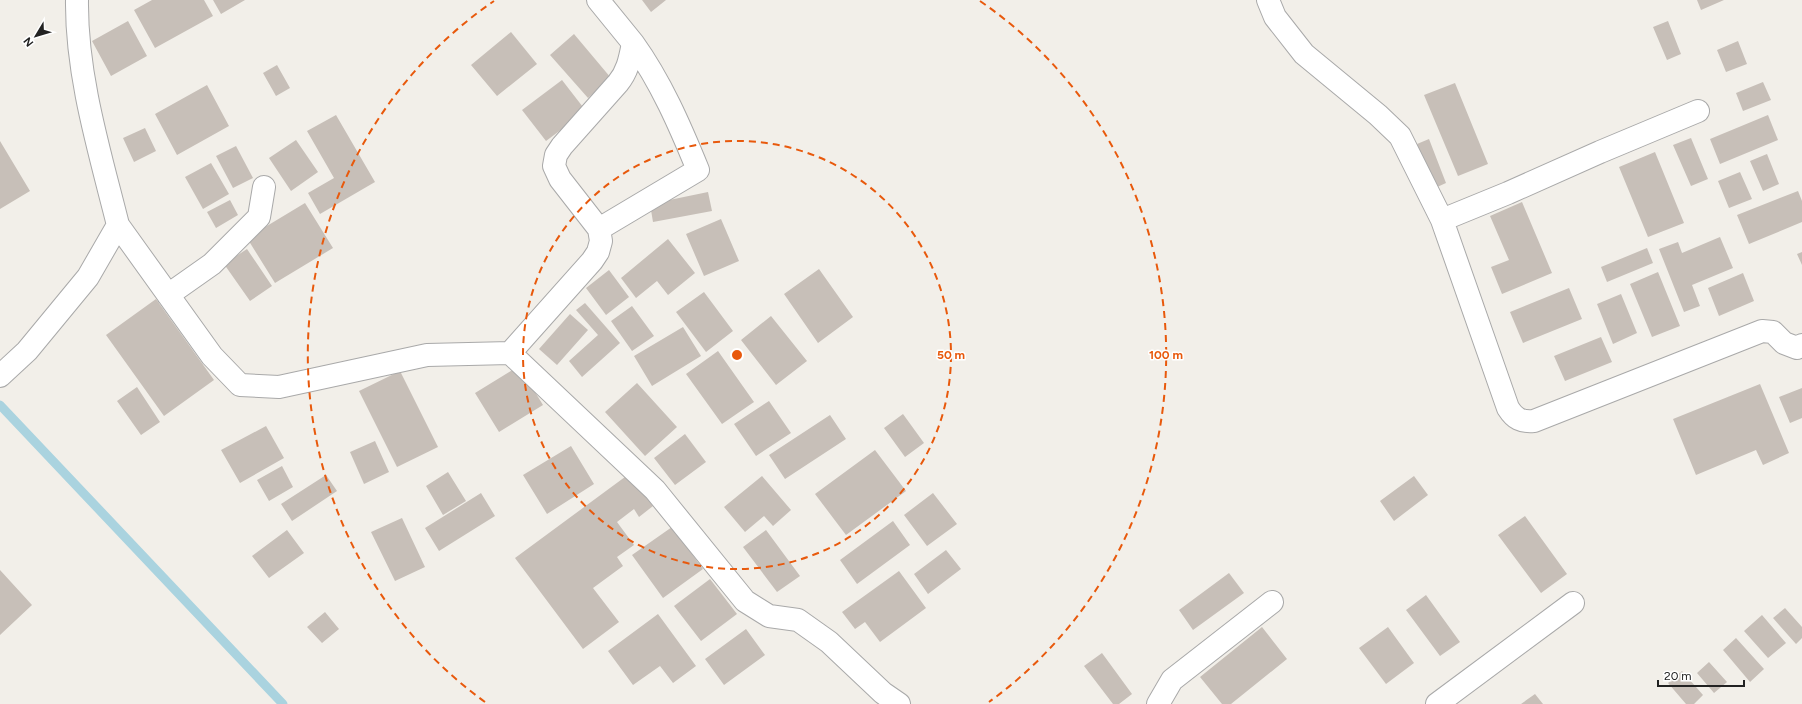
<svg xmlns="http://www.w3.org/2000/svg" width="1802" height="704" viewBox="0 0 1802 704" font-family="Figtree,sans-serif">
	<rect width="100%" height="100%" fill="#f2efe9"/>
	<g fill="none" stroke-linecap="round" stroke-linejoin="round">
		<!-- stream -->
		<path stroke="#aad3df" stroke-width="9" d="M0,405L283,704"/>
	</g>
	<!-- building -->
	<path fill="#c7bfb8" d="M152,0H204L213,16L155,48L134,10Z
		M213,0H245L221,14Z
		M642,0H666L651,12Z
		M1697,0H1724L1701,10Z
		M128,21L147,56L111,76L92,41Z
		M1668,21L1681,54L1667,60L1653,27Z
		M511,32L537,64L497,96L471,65Z
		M574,34L611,78L588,98L550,55Z
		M1738,41L1747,64L1726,72L1717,50Z
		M277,65L290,88L276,96L263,73Z
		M562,80L586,111L546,141L522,110Z
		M1763,82L1771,100L1743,111L1736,93Z
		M1455,83L1488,164L1458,176L1424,95Z
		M207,85L229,126L177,155L155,114Z
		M336,115L375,182L320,214L308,193L334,178L307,131Z
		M1768,115L1778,140L1720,164L1710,139Z
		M145,128L156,151L134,162L123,138Z
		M1691,138L1708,179L1691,186L1673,145Z
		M1429,139L1446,183L1435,188L1417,144Z
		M296,140L318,172L291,191L269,158Z
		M0,141L30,191L0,209Z
		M236,146L253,178L233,188L216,156Z
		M1655,152L1684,223L1648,237L1619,167Z
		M1767,154L1779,184L1763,191L1750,161Z
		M211,163L229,194L203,209L185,177Z
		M1740,172L1752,199L1729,208L1718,181Z
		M1798,191L1802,201V222L1749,244L1737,215Z
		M708,192L712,211L653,222L650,204Z
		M230,200L238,215L216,228L207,212Z
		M1522,202L1552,273L1502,294L1491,267L1509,260L1490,216Z
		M305,203L333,248L275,283L247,238Z
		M721,219L739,261L704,276L686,234Z
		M1720,237L1733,268L1692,285L1700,306L1684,312L1659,249L1678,242L1682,253Z
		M668,239L695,273L668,295L657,281L636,298L621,278Z
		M1647,248L1653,263L1607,282L1601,267Z
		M247,249L272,286L250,301L224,264Z
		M1802,252V265L1797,254Z
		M819,269L853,317L818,343L784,294Z
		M609,270L629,297L606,315L586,288Z
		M1658,272L1680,326L1652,337L1630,284Z
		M1743,273L1754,301L1719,316L1708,288Z
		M1569,288L1582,319L1523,343L1510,312Z
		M704,292L733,331L706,352L676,312Z
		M1621,294L1637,333L1613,344L1597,304Z
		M156,299L214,380L164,416L106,335Z
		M585,303L620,343L582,377L569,361L598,335L576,310Z
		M632,306L654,336L632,351L611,321Z
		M570,314L588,330L557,365L539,349Z
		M771,316L807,361L776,385L741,340Z
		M683,327L701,356L652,386L634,356Z
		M1601,337L1612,362L1565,381L1554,356Z
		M718,351L754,402L722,424L686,374Z
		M519,366L543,405L499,432L475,393Z
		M400,371L438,447L397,467L359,391Z
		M637,383L677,427L645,456L605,412Z
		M1760,384L1789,453L1763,465L1756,450L1696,475L1673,419Z
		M137,387L160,422L141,435L117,401Z
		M1802,388V418L1790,423L1779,397Z
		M769,401L791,433L756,456L734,424Z
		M903,414L924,443L905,457L884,428Z
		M830,415L846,439L785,479L769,455Z
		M266,426L284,458L240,483L221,450Z
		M685,434L706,462L675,485L654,458Z
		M375,441L389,472L364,484L350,452Z
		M571,446L594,484L547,514L523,475Z
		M875,450L906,491L846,535L815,494Z
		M282,466L293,487L269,501L257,480Z
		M448,472L466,501L443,515L426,486Z
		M629,474L653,506L639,517L634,509L617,522L634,545L617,557L623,566L593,588L619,622L583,649L515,558Z
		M326,475L337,491L292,521L281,504Z
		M762,476L791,510L773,526L764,516L745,532L724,507Z
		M1414,476L1428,495L1394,521L1380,501Z
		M481,493L495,516L439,551L425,528Z
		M933,493L957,524L927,546L904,515Z
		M1525,516L1567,574L1541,593L1498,535Z
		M402,518L425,567L395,581L371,532Z
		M893,521L910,545L857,584L840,560Z
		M672,527L703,569L663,598L632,555Z
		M287,530L304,553L269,578L252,556Z
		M766,530L800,576L777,592L743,547Z
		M946,550L961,569L928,594L914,574Z
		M0,570L32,605L0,635Z
		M899,571L926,608L880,642L865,622L855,629L842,612Z
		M1229,573L1244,593L1193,630L1179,610Z
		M710,579L737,614L701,641L674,606Z
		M1426,595L1460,642L1440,656L1406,610Z
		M1785,608L1802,627V638L1796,644L1773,618Z
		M325,612L339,629L322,643L307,627Z
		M658,614L696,666L673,683L660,666L633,685L608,651Z
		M1762,615L1786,643L1768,658L1744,631Z
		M1262,627L1287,659L1231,704H1222L1200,677Z
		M1388,627L1414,663L1386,684L1359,648Z
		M746,629L765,655L724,685L705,659Z
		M1736,638L1764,669L1750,682L1723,650Z
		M1102,653L1132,694L1119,704H1113L1084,666Z
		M1709,662L1727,682L1714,693L1697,673Z
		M1682,671L1703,695L1694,704H1686L1668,683Z
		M1535,694L1543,704H1521Z"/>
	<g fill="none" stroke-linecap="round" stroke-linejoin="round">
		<!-- minor casing -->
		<g stroke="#a9a9a9" stroke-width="24">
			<path id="minor" d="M1268,0L1275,17L1304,54L1378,115L1400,136L1442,220L1508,408C1515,419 1521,422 1534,421L1762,331L1773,332L1784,343L1797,348L1802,345
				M1442,220L1508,193L1600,152L1698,111
				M118,225L212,356L240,385L279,387L427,355L510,353L655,490L745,601L769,616L798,620L829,642L883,693L899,704
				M599,229L698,170C680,126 661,82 633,43
				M168,295L212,264L259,217L264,187
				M510,353L592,261L598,252L601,241L599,229L560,179L554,166L556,155L562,146L618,83C628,71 630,58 633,43L598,0
				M0,376L27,351L88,277L118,225C100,153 76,75 77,0
				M1158,704L1172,680L1272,602
				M1437,704L1573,603"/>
		</g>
		<!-- minor -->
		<use href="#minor" stroke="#fff" stroke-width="22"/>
	</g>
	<!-- distance rings -->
	<g fill="none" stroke="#e8590c" stroke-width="2" stroke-dasharray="7 5">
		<circle cx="737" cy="355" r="214"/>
		<path d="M485 702A429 429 0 0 1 494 1M980 1A429 429 0 0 1 989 702"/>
	</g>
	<circle cx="737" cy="355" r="6" fill="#e8590c" stroke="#fff" stroke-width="2"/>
	<g font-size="12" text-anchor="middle" font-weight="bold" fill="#e8590c" stroke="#fff" stroke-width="3" stroke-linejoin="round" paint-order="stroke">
		<text x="951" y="359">50 m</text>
		<text x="1166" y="359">100 m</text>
	</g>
	<!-- north arrow -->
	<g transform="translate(36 36) rotate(232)" stroke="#ffffff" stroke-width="3" paint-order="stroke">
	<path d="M0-3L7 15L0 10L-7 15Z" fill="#222222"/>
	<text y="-6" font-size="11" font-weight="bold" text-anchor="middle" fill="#222222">N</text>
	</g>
	<!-- scale -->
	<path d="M1658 680v6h86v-6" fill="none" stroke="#222222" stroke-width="2"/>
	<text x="1664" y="680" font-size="12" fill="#222222" stroke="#ffffff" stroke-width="3" paint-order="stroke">20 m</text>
</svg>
